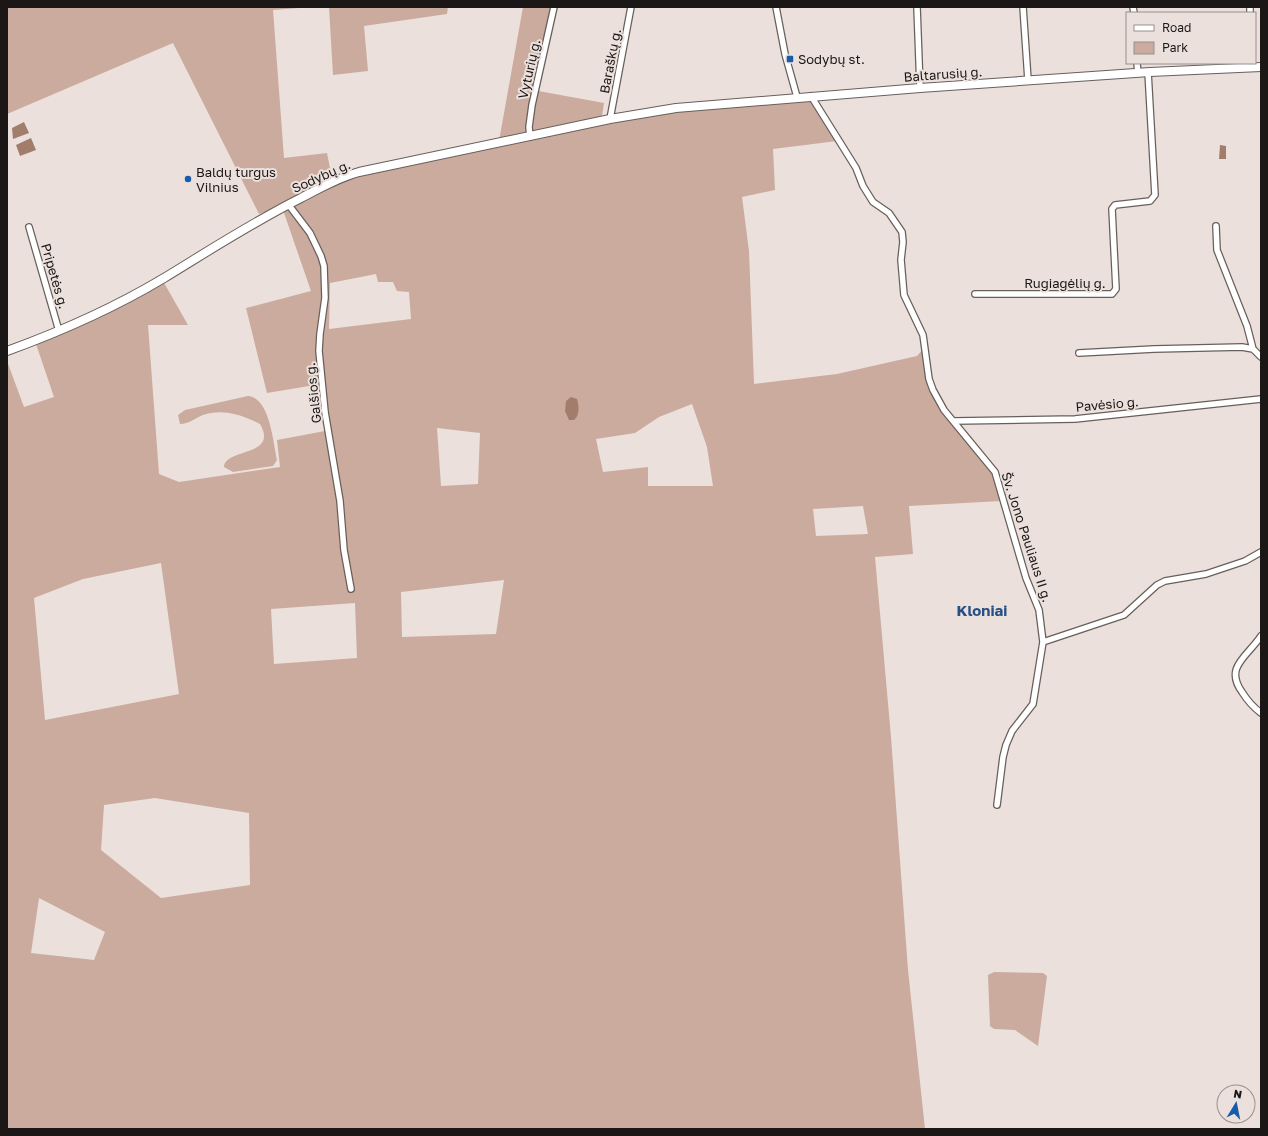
<svg xmlns="http://www.w3.org/2000/svg" width="1268" height="1136" viewBox="0 0 1268 1136" font-family="'Golos Text',sans-serif">
	<rect width="100%" height="100%" fill="#ebe0dc"/>
	<!-- green -->
	<path fill="#cbab9d" fill-rule="evenodd" d="M7,7H312L273,10L284,158L327,153L332,178L268,211L259,214L173,43L7,114Z
		M329,7H448L447,14L364,26L368,71L333,75Z
		M523,7H551L533,90L604,103L602,116L499,141Z
		M810,100L837,141L773,149L775,190L742,197L749,251L754,384L837,374L917,356L924,348C927,368 928,387 938,404L991,469L1001,501L909,506L913,554L875,557L891,737L908,970L925,1129H7V361L24,407L54,397L36,344L90,322L163,281L188,325H148L159,474L179,482L280,467L277,440L325,431L321,384L267,393L246,308L311,291L283,210L342,181L367,174L618,121L695,109ZM376,274L378,282H393L397,291L409,292L411,319L329,329L330,283ZM692,404L707,447L713,486H648V467L603,472L596,439L635,433L659,417ZM437,428L480,433L478,484L441,486ZM863,506L868,534L816,536L813,509ZM161,563L179,694L45,720L34,598L83,579ZM504,580L496,634L402,637L401,592ZM355,603L357,658L274,664L271,609ZM155,798L249,813L250,885L161,898L101,850L104,805ZM39,898L105,932L94,960L31,953Z
		M248,396C270,398 273,442 277,460L273,466L233,472L224,467C225,448 279,457 260,424C243,415 222,408 203,415C195,418 189,424 180,424L178,415L185,410Z
		M994,972L1043,973L1047,976L1038,1046L1015,1030L994,1029L990,1026L988,975Z"/>
	<!-- water -->
	<path fill="#a27d6c" d="M24,122L29,133L13,139L12,128Z
		M31,138L36,150L20,156L16,145Z
		M1220,145L1226,146V159H1219Z
		M571,397L577,399C579,406 580,415 574,420H569L565,411L566,401Z"/>
	<g fill="none" stroke-linecap="round" stroke-linejoin="round">
		<!-- minor casing -->
		<g stroke="#685f5b" stroke-width="8">
			<path id="minor" d="M776,7L785,54L797,97
				M917,7L920,88
				M1023,7L1028,80
				M1133,7L1134,13
				M1250,7V13
				M1137,63L1138,73
				M811,96L856,168L863,186L873,202L889,213L902,232L903,242L901,260L904,295L923,335L929,379L933,390L944,410L995,472L1026,578L1039,610L1043,642L1033,704L1012,731L1006,745L1003,757L997,805
				M610,119L631,7
				M530,137L529,127L532,105L554,7
				M288,204L310,233L321,256L324,266L325,298L320,334L319,351L325,412L340,501L344,550L351,589
				M1216,226L1217,250L1247,326L1253,349L1261,357
				M29,227L59,331
				M975,294H1112L1116,289L1112,209L1115,205L1150,201L1155,195L1148,72
				M1079,353L1154,349L1242,347L1253,349
				M954,421L1075,419L1261,399
				M1261,636C1247,657 1224,667 1242,692C1247,700 1253,707 1261,713
				M1043,642L1124,615L1157,585L1165,581L1206,574L1245,561L1261,552"/>
		</g>
		<!-- secondary casing -->
		<g stroke="#685f5b" stroke-width="10">
			<path id="secondary" d="M7,351C62,331 114,308 164,278C210,250 253,222 301,198C320,188 338,178 359,172L610,119L676,108L920,88L1150,72L1261,67"/>
		</g>
		<!-- minor -->
		<use href="#minor" stroke="#fff" stroke-width="5.5"/>
		<!-- secondary -->
		<use href="#secondary" stroke="#fff" stroke-width="8"/>
	</g>
	<!-- markers -->
	<g fill="#185bab" stroke="#ebe0dc" stroke-width="1.5">
		<rect x="786" y="55" width="8" height="8" rx="2"/>
		<circle cx="188" cy="179" r="4"/>
	</g>
	<g text-anchor="middle" stroke-width="4" stroke-linejoin="round" paint-order="stroke">
		<!-- poi labels -->
		<g font-size="13" fill="#1b1716" stroke="#ebe0dc" text-anchor="start">
			<text x="798" y="64">Sodybų st.</text>
			<text x="196" y="177">Baldų turgus<tspan x="196" dy="15">Vilnius</tspan></text>
		</g>
		<!-- street labels -->
		<g font-size="13" fill="#1b1716" stroke="#ebe0dc">
			<text transform="translate(610 61) rotate(-79)" y="5">Baraškų g.</text>
			<text transform="translate(529 69) rotate(-77)" y="5">Vyturių g.</text>
			<text transform="translate(943 74) rotate(-4)" y="5">Baltarusių g.</text>
			<text transform="translate(321 176) rotate(-24)" y="5">Sodybų g.</text>
			<text transform="translate(55 276) rotate(74)" y="5">Pripetės g.</text>
			<text x="1065" y="288">Rugiagėlių g.</text>
			<text transform="translate(313 393) rotate(-96)" y="5">Galšios g.</text>
			<text transform="translate(1107 404) rotate(-5)" y="5">Pavėsio g.</text>
			<text transform="translate(1027 537) rotate(72)" y="5">Šv. Jono Pauliaus II g.</text>
		</g>
		<!-- quarter labels -->
		<g font-size="15" font-weight="bold" fill="#264f84" stroke="#ebe0dc">
			<text x="982" y="616">Kloniai</text>
		</g>
	</g>
	<!-- border -->
	<rect width="1268" height="1136" fill="none" stroke="#1b1716" stroke-width="16"/>
	<!-- legend -->
	<rect x="1126" y="12" width="130" height="52" fill="#ebe0dc" stroke="#98908d"/>
	<rect x="1134" y="25" width="20" height="6" fill="#ffffff" stroke="#98908d"/>
	<text x="1162" y="32" font-size="12" fill="#1b1716">Road</text>
	<rect x="1134" y="42" width="20" height="12" fill="#cbab9d" stroke="#98908d"/>
	<text x="1162" y="52" font-size="12" fill="#1b1716">Park</text>
	<!-- north arrow -->
	<g transform="translate(1236 1104) rotate(10)"><circle r="19" fill="#ebe0dc" stroke="#98908d"/>
	<path d="M0-3L7 15L0 10L-7 15Z" fill="#185bab"/>
	<text y="-6" font-size="11" font-weight="bold" text-anchor="middle" fill="#1b1716">N</text>
	</g>
</svg>
